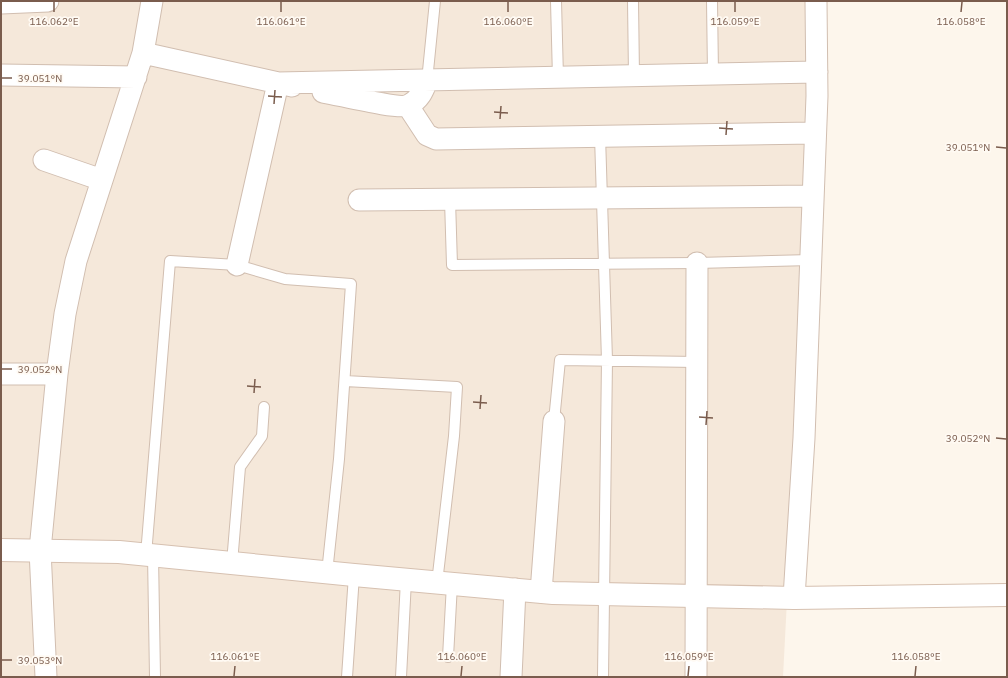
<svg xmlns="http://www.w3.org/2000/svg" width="1008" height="678" viewBox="0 0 1008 678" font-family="'IBM Plex Sans',sans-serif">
	<rect width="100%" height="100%" fill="#fdf6ec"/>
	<!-- residential -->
	<path fill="#f5e8da" d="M1,1H818L783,677H1Z"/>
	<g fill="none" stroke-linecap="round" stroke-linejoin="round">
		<!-- lane casing -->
		<g stroke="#d1beb0" stroke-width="12">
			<path id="lane" d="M556,1L558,78
				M633,1L634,76
				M712,1L713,74
				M427,81L435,1
				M600,136L607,360L603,677
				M450,200L452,265L697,263L811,260
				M345,381L457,387L454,436L437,583
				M554,421L560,360L697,362
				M146,555L170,261L237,265L285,279L351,284L339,459L327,573
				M153,555L155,677
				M232,563L240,467L262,436L264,407
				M448,657L452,584
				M347,677L354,575
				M401,677L406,580"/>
		</g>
		<!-- street casing -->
		<g stroke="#d1beb0" stroke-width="23">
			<path id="street" d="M1,3L48,1
				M143,53L292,86
				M1,75L136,77
				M323,92C337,94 399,110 409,105C420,99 423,91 427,81
				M408,106L427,135L436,139L815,133
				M44,160L102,180
				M359,200L813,196
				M237,265L278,83L817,72
				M1,374H57
				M541,592L554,421
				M794,598L804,438L817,96L816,1
				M46,677L40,550L57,374L65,314L76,261L143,53L152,1
				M511,677L515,589
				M696,677L697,263"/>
		</g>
		<!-- secondary casing -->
		<g stroke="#d6c0b0" stroke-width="24">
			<path id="secondary" d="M1,550L119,552L354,575L553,593L794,598L1007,595"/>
		</g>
		<!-- lane -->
		<use href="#lane" stroke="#fff" stroke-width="10"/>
		<!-- street -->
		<use href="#street" stroke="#fff" stroke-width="21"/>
		<!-- secondary -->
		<use href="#secondary" stroke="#fff" stroke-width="22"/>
	</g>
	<!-- ticks -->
	<path fill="none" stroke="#7a5c4d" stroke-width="1.5" d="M54,12V2M281,12V2M508,12V2M735,12V2M961,12L962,2M2,78H12M268,96L282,97M274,104L275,90M494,112L508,113M500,119L501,106M719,128L733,129M726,135L727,121M996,147L1006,148M2,369H12M247,386L261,387M254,393L255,379M473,402L487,403M480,409L481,395M699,417L713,418M706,425L707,411M996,438L1006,439M2,660H12M234,676L235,666M461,676L462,666M688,676L689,666M915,676L916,666"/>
	<g font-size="10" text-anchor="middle" fill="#7a5c4d" stroke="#fffaf3" stroke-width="3.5" stroke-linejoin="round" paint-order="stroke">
		<text x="54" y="25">116.062°E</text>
		<text x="281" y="25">116.061°E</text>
		<text x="508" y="25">116.060°E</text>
		<text x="735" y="25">116.059°E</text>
		<text x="961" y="25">116.058°E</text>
		<text x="40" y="82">39.051°N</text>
		<text x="968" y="151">39.051°N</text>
		<text x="40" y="373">39.052°N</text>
		<text x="968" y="442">39.052°N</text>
		<text x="235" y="660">116.061°E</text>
		<text x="462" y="660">116.060°E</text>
		<text x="689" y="660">116.059°E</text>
		<text x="916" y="660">116.058°E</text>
		<text x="40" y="664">39.053°N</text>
	</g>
	<!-- border -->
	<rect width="1008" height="678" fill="none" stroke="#7a5c4d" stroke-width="4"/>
</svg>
